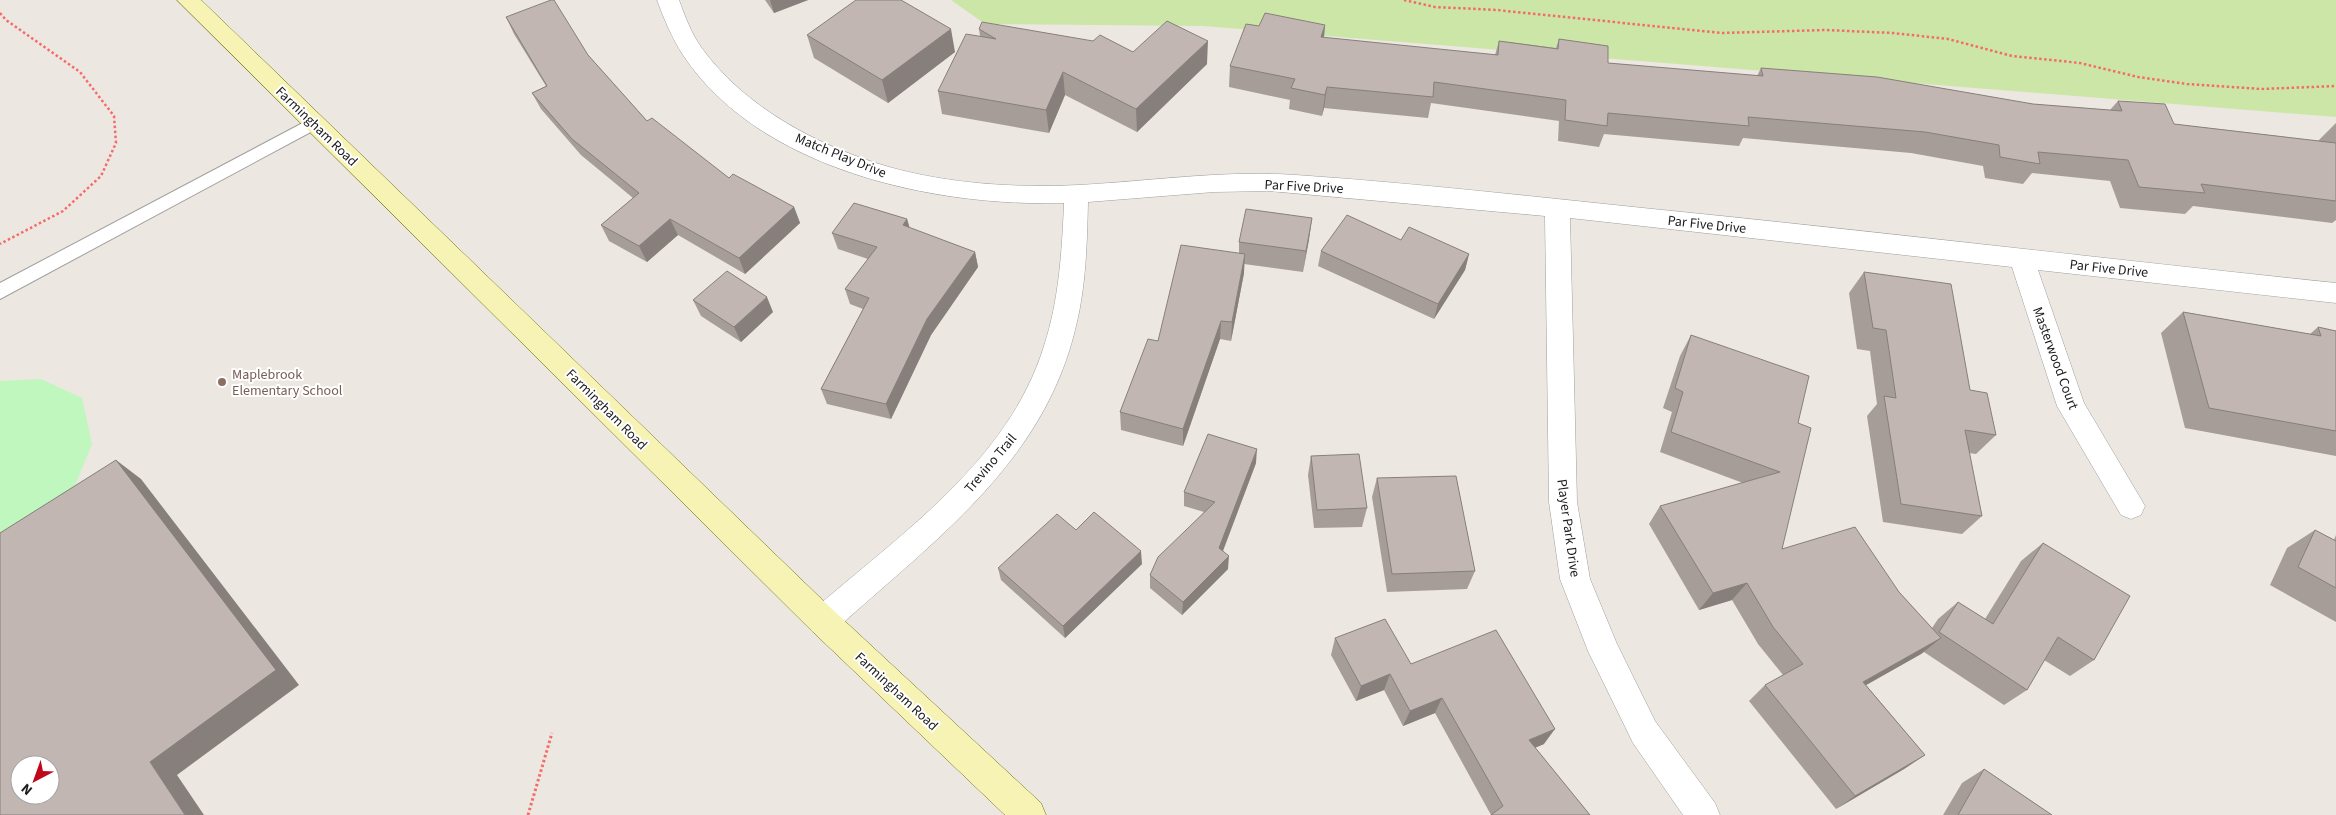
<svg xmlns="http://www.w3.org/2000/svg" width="2336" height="815" viewBox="0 0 2336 815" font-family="'Source Sans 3',sans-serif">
	<rect width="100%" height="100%" fill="#ede7e1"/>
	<!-- grass -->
	<path fill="#cce6a8" d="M951,0H2336V117L1203,26L985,24Z"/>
	<!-- park -->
	<path fill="#bff7be" d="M41,379L82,398L92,444L75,486L25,534L0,550V381Z"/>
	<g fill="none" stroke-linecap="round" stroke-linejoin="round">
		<!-- lane casing -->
		<g stroke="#9f9f9f" stroke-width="2">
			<path id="lane" d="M314,117L320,119L323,123L320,127L0,299V283Z"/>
		</g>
		<!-- street casing -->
		<g stroke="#9f9f9f" stroke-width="1">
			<path id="street" d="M657,0H679C685,16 691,33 701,47C745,108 818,146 889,167C950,184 1016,188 1079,185C1152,181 1223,170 1296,175C1412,183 1528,196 1643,208C1874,231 2105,259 2336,283V303L2038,270L2084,403L2145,506L2141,515L2131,519L2121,515L2057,406L2012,267L1570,218L1577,502L1590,579L1617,644L1655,721L1715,803L1720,815H1683L1633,743L1588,651L1560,579L1549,502L1545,216L1269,191L1214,192L1088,202C1087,244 1086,286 1076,326C1044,464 933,541 834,631L823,635L812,631L808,621L812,611C900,534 1008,462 1044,346C1059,300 1062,251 1064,203C935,207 759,170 683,55C672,38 664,19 657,0Z"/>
		</g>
		<!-- secondary casing -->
		<g stroke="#6b6c09" stroke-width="1">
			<path id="secondary" d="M177,0H201L834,611L1041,803L1046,815H1005L812,631Z"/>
		</g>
		<!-- path-far1 -->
		<path stroke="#f46b6b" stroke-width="2.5" stroke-dasharray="2.5 2.5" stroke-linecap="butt" d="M1404,0L1435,7L1497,10L1721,33L1826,30L1893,33L1948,39L2012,56L2080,63L2138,77L2187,84L2261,89L2336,86
			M0,13L6,20L80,72L114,116L116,143L101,176L63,211L0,244"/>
		<!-- path -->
		<path stroke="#f46b6b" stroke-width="3" stroke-dasharray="2.5 2.5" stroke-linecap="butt" d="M528,815L552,733"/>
		<!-- lane -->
		<use href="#lane" fill="#fff" fill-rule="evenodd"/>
		<!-- street -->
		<use href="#street" fill="#fff" fill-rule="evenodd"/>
		<!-- secondary -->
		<use href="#secondary" fill="#f6f3b5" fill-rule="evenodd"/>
	</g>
	<!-- wall -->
	<path fill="#a69d98" d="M765,0H808L774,13Z
		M506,17L588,55L647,121L729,178L794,207L800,223L745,274L678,235L647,262L609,241L601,225L633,198L581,155L541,109L532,93L546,86L514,34Z
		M1325,25L1324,38L1495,55L1499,41L1556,48L1559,39L1608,63L1757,76L1761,68L2033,104L2110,110L2118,101L2174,124L2319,141H2318L2336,123V220L2332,223L2193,206L2185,214L2120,208L2110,181L2032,173L2023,184L1985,178L1983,166L1911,153L1743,138L1739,146L1604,134L1599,147L1558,141L1559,121L1431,103L1428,118L1324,108L1322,116L1289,109L1290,100L1229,87L1230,66L1259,26Z
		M979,29L1133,52L1207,64L1137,132L1065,95L1049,133L942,114L938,91L980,36Z
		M807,35L955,52L888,103L814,58Z
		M1312,218L1303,272L1244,264V273L1231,341L1220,339L1183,446L1121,430L1120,412L1158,341L1239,253V242Z
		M907,219L910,228L975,252L978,267L931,335L891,419L827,404L821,389L863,309L850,304L845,289L868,259L838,249L832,233Z
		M1401,240L1469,254L1465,270L1434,319L1318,266L1321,251Z
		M1864,272L1970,390L1996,435L1976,454L1969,453L1982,516L1962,534L1883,522L1867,416L1877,404L1870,351L1857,349L1849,293Z
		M693,300L773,312L741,342L701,316Z
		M2183,312L2310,334L2318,327L2336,331V456L2185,428L2161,333Z
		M1691,335L1798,423L1782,549L1899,592L1932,628L1938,619L1958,602L1985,619L2021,561L2043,543L2094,660L2070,676L2044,660L2027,690L2004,705L1924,652L1921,654L1866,685L1925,755L1904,769L1836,809L1749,701L1765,685L1783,675L1758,644L1732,600L1699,610L1649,524L1660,506L1743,483L1660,452L1672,412L1663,408L1680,356Z
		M1311,456L1367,508L1362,527L1314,528L1308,475Z
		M1256,463L1223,551L1228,569L1182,615L1150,588V575L1204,512L1184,506V492Z
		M1377,478L1475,571L1467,589L1387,592L1372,497Z
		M1076,530L1142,564L1065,638L1001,580L998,568Z
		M2315,530L2334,540L2336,535V622L2270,585L2287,548Z
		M1335,638L1411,664L1544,744L1535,748L1590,815H1491L1435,713L1403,726L1384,690L1356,701L1331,655Z
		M1984,769L2052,815H1943L1962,783Z"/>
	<!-- shaded-wall -->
	<path fill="#877f7c" d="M770,0H808L774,13Z
		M1325,25L1323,46L1321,37Z
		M951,29L955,52L888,103L882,80Z
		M1208,41L1207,64L1137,132L1136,109Z
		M1063,72L1065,95L1049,133L1046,110Z
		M1327,87L1324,108L1322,116L1325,95Z
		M794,207L800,223L745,274L739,258Z
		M1312,218L1309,240L1303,272L1306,251Z
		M670,219L678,235L647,262L639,246Z
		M907,219L911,235L903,225Z
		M975,252L978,267L931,335L891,419L886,404L927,319Z
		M1245,254L1244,273L1231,341L1232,322Z
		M1469,254L1465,270L1434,319L1438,304Z
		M767,297L773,312L741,342L734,327Z
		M1221,321L1220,339L1183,446V429Z
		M1257,449L1256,463L1219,561V548Z
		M116,460L141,479L299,685L177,775L204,815H185L150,762Z
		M1141,551L1142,564L1065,638L1063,626Z
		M1229,556L1228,569L1182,615L1183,602Z
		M1747,583L1732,600L1699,610L1713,593Z
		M1941,638L1921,654L1845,697L1863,682Z
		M1390,674L1384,690L1356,701L1361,686Z
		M1442,698L1435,713L1403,726L1410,711Z
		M1555,729L1544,744L1519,754L1529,740Z
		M1925,755L1904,769L1836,809L1855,796Z"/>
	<!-- building -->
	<path fill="#c1b6b1" stroke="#877f7c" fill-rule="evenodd" d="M551,0H554L588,55L647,121L652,118L729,178L733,174L794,207L739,258L670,219L639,246L601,225L639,193L572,139L532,93L547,86L506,17Z
		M856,0H901L951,29L882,80L807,35Z
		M1265,13L1325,25L1321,37L1498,55L1499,41L1558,49L1559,39L1608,46V63L1763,76L1761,68L1877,77L2033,104L2122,111L2118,101L2165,104L2174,124L2336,143V201L2201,184L2205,193L2139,187L2128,160L2038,152L2040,164L2000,157L1999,145L1925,132L1748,117L1749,126L1608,113L1607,126L1565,120L1566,100L1434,82L1433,97L1327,87L1325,95L1291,88L1295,79L1230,66L1246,24L1259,26Z
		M1167,21L1208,41L1136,109L1063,72L1046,110L938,91L966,34L996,39L979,29L982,22L1093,41L1100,35L1133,52Z
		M854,203L907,219L903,225L975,252L927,319L886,404L821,389L869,298L845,289L877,247L832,233Z
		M1246,209L1312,218L1306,251L1239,242Z
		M1347,215L1401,240L1409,227L1469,254L1438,304L1321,251Z
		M1181,245L1245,254L1232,322L1221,321L1183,429L1120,412L1148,339L1158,341Z
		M727,271L767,297L734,327L693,300Z
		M1864,272L1951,284L1970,390L1987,393L1996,435L1965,430L1982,516L1901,504L1884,396L1896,398L1886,330L1873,328Z
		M2183,312L2321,336L2318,327L2336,331V431L2209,408Z
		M1691,335L1809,376L1798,423L1811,428L1782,549L1855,527L1899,592L1941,638L1863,682L1925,755L1855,796L1765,685L1803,664L1773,627L1747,583L1713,593L1660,506L1780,472L1671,432L1683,392L1675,388Z
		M1208,434L1257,449L1219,548L1229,556L1183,602L1150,575L1158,557L1215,502L1184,492Z
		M1359,454L1367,508L1317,510L1311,456Z
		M116,460L276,670L150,762L185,815H0V533ZM20,765H50V795H20Z
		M1456,476L1475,571L1392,574L1377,478Z
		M1094,512L1141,551L1063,626L998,568L1057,514L1076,530Z
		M2315,530L2336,541V588L2298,567Z
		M2043,543L2130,596L2094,660L2058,637L2027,690L1939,632L1958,602L1993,624Z
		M1385,619L1411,664L1496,630L1555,729L1529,740L1590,815H1491L1503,806L1442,698L1410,711L1390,674L1361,686L1335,638Z
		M1984,769L2052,815H1958Z"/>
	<!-- markers -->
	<circle fill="#8d6e63" stroke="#fff" stroke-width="2" cx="222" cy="382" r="5"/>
	<g text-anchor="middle" stroke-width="4" stroke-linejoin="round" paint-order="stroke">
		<!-- street labels -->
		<g font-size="14" fill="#1b1b1b" stroke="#fff">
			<text transform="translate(317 126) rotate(44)" y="5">Farmingham Road</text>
			<text transform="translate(841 155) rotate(22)" y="5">Match Play Drive</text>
			<text transform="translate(1304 186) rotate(3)" y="5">Par Five Drive</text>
			<text transform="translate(1707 224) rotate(6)" y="5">Par Five Drive</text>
			<text transform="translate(2109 268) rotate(6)" y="5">Par Five Drive</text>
			<text transform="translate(2056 358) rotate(70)" y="5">Masterwood Court</text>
			<text transform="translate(607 409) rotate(45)" y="5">Farmingham Road</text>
			<text transform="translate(990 463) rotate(-50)" y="5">Trevino Trail</text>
			<text transform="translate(1569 528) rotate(82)" y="5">Player Park Drive</text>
			<text transform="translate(897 691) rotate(43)" y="5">Farmingham Road</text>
		</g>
		<!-- education labels -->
		<g font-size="14" fill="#785e54" stroke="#fff" text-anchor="start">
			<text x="232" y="379">Maplebrook<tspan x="232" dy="16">Elementary School</tspan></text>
		</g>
	</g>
	<!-- north arrow -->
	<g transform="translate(35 780) rotate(221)"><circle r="24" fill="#ffffff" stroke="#a4a4a4"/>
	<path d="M0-4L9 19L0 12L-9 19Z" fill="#bf081a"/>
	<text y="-8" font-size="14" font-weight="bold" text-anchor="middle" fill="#1b1b1b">N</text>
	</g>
</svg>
